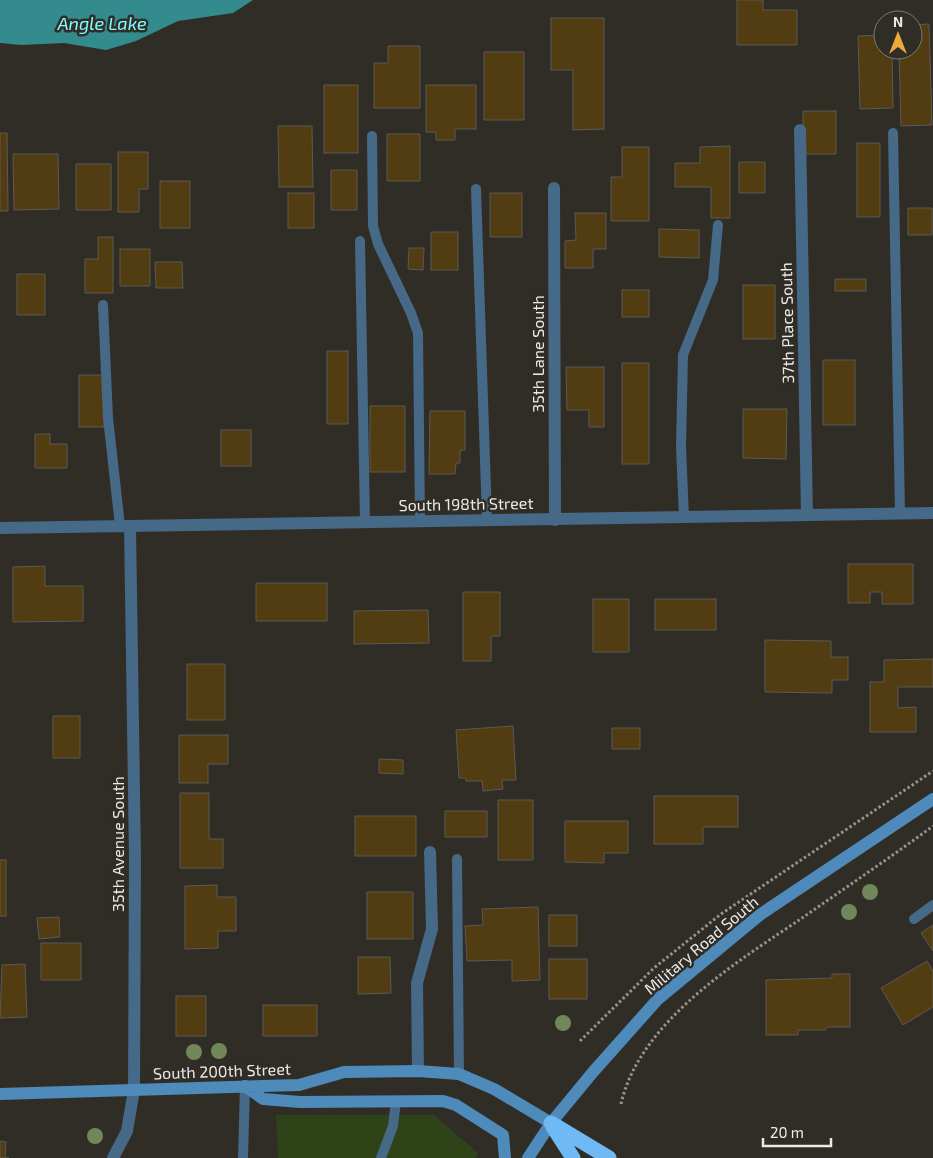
<svg xmlns="http://www.w3.org/2000/svg" width="933" height="1158" viewBox="0 0 933 1158" font-family="'Exo 2',sans-serif">
	<rect width="100%" height="100%" fill="#302d27"/>
	<!-- green -->
	<path fill="#2e4318" d="M276,1115H434L478,1153L476,1158H278Z"/>
	<!-- water -->
	<path fill="#338b8d" d="M0,0H253L233,13L178,21L136,41L106,50L64,43L21,45L0,43Z"/>
	<!-- building -->
	<path fill="#513d11" stroke="#5d5953" d="M737,0H763V10H797V45H737Z
		M551,18H604V129L573,130V70H551Z
		M929,24L932,125L901,126L899,50H913V25Z
		M883,35V50H892L893,108L860,109L858,36Z
		M388,46H420V108H374V63H388Z
		M484,52H524V120H484Z
		M324,85H358V153H324Z
		M426,85H476V129H455V140H436V132H426Z
		M803,111H836V154H803Z
		M278,126H312L313,187H279Z
		M0,133H7L8,211H0Z
		M387,134H420V181H387Z
		M857,143H880V217H857Z
		M730,146V218H711V187H675V163H700V147Z
		M622,147H649V221H611V177H622Z
		M118,152H148V189H139V212H118Z
		M13,154H58L59,209L14,210Z
		M739,162H765V193H739Z
		M76,164H111V210H76Z
		M331,170H357V210H331Z
		M160,181H190V228H160Z
		M288,193H314V228H288Z
		M490,193H522V237H490Z
		M908,208H932V235H908Z
		M575,213H606V249H593V268H565V241L576,240Z
		M659,229L699,230V258L659,257Z
		M431,232H458V270H431Z
		M98,237H113V293H85V259H98Z
		M409,248H424L423,270L408,269Z
		M120,249H150V286H120Z
		M155,262H182L183,288H156Z
		M17,274H45V315H17Z
		M835,279H866V291H835Z
		M743,285H775V339H743Z
		M622,290H649V317H622Z
		M327,351H348V424H327Z
		M823,360H855V425H823Z
		M622,363H649V464H622Z
		M566,367H604V427H589V410H567Z
		M79,375H104V427H79Z
		M370,406H405V472H370Z
		M743,409H787L786,459L743,458Z
		M430,411H465V450H460V463H456L455,474H429Z
		M221,430H251V466H221Z
		M35,434H50V444H67V468H35Z
		M848,564H913V604H882V592H870V603H848Z
		M45,566V586H83V621L13,622V567Z
		M256,583H327V621H256Z
		M463,592H500V636H491V661H463Z
		M593,599H629V652H593Z
		M655,599H716V630H655Z
		M428,610L429,643L354,644V611Z
		M765,640L831,641V657H848V680H832V693L765,692Z
		M933,659V687H898V708L916,707V732H870V682H884V660Z
		M187,664H225V720H187Z
		M53,716H80V758H53Z
		M513,726L516,780H502L503,789L483,791L482,781H466V778H459L456,730Z
		M612,728H640V749H612Z
		M179,735H228V764H208V783H179Z
		M379,759L403,760V774L379,773Z
		M180,793H209V839H223V868H180Z
		M654,796H738V827H703V844H654Z
		M498,800H533V860H498Z
		M445,811H487V837H445Z
		M355,816H416V856H355Z
		M565,821H628V853H604V863L565,862Z
		M0,860H6V916H0Z
		M217,885V897H236V931H218V948L185,949V886Z
		M367,892H413V939H367Z
		M538,907L540,980L512,981V960L467,961L465,926L483,925L482,909Z
		M549,915H577V946H549Z
		M59,917L60,937L39,939L37,918Z
		M933,925V951L921,933Z
		M41,943H81V980H41Z
		M358,957H390L391,993L358,994Z
		M549,959H587V999H549Z
		M927,961L933,971V1007L903,1025L881,988Z
		M25,964L27,1017L0,1018L2,965Z
		M832,974H850V1027H828L825,1030H798V1035H766V980L832,978Z
		M176,996H206V1036H176Z
		M263,1005H317V1036H263Z
		M0,1141L6,1142L5,1158H9H0Z"/>
	<g fill="none" stroke-linecap="round" stroke-linejoin="round">
		<!-- path -->
		<path stroke="#95938e" stroke-width="3" stroke-dasharray="2.5 2.5" stroke-linecap="butt" d="M580,1041L654,968L721,914L933,771
			M621,1104C640,1020 739,961 805,916C848,886 891,857 933,826"/>
		<!-- lane -->
		<path stroke="#456987" stroke-width="10" d="M893,133L900,513
			M372,136L373,226L378,244L411,313L418,333L420,521
			M476,189L487,520
			M360,241L365,522
			M103,305L108,418L120,526
			M684,517L681,447L683,355L713,280L718,225
			M457,859L459,1074
			M914,919L933,905
			M243,1158L245,1086
			M381,1158L393,1126L396,1101"/>
		<!-- street -->
		<path stroke="#456987" stroke-width="12" d="M800,130L807,515
			M554,188L555,520
			M0,528L933,513
			M418,1071L417,983L432,929L430,852
			M113,1158L127,1131L134,1090L135,858L130,526"/>
		<!-- secondary -->
		<path stroke="#4e8aba" stroke-width="12" d="M245,1086L263,1099L300,1102L443,1101L456,1105L503,1135L505,1158
			M0,1094L299,1085L344,1072L418,1071L459,1074L494,1089L551,1123
			M528,1158L551,1123L593,1072L658,999L761,914L933,799"/>
		<!-- highway -->
		<path stroke="#6fb9f4" stroke-width="15" d="M551,1123L609,1158
			M553,1127L573,1158"/>
	</g>
	<!-- trees -->
	<g fill="#71875a">
		<circle cx="870" cy="892" r="8"/>
		<circle cx="849" cy="912" r="8"/>
		<circle cx="563" cy="1023" r="8"/>
		<circle cx="219" cy="1051" r="8"/>
		<circle cx="194" cy="1052" r="8"/>
		<circle cx="95" cy="1136" r="8"/>
	</g>
	<g text-anchor="middle" stroke-width="5" stroke-linejoin="round" paint-order="stroke">
		<!-- street labels -->
		<g font-size="16" fill="#eceae6" stroke="#302d27">
			<text transform="translate(787 323) rotate(-91)" y="6">37th Place South</text>
			<text transform="translate(538 354) rotate(-90)" y="6">35th Lane South</text>
			<text transform="translate(466 504) rotate(-1)" y="6">South 198th Street</text>
			<text transform="translate(118 844) rotate(-90)" y="6">35th Avenue South</text>
			<text transform="translate(701 945) rotate(-40)" y="6">Military Road South</text>
			<text transform="translate(222 1071) rotate(-2)" y="6">South 200th Street</text>
		</g>
		<!-- water labels -->
		<g font-size="18" font-style="italic" fill="#7ffcff" stroke="#302d27">
			<text x="102" y="30">Angle Lake</text>
		</g>
	</g>
	<!-- north arrow -->
	<g transform="translate(898 35)"><circle r="24" fill="#302d27" stroke="#7b7973"/>
	<path d="M0-4L9 19L0 12L-9 19Z" fill="#eca93a"/>
	<text y="-8" font-size="14" font-weight="bold" text-anchor="middle" fill="#eceae6">N</text>
	</g>
	<!-- scale -->
	<path d="M763 1138v8h68v-8" fill="none" stroke="#eceae6" stroke-width="2.5"/>
	<text x="770" y="1138" font-size="15" fill="#eceae6" stroke="#302d27" stroke-width="4" paint-order="stroke">20 m</text>
</svg>
